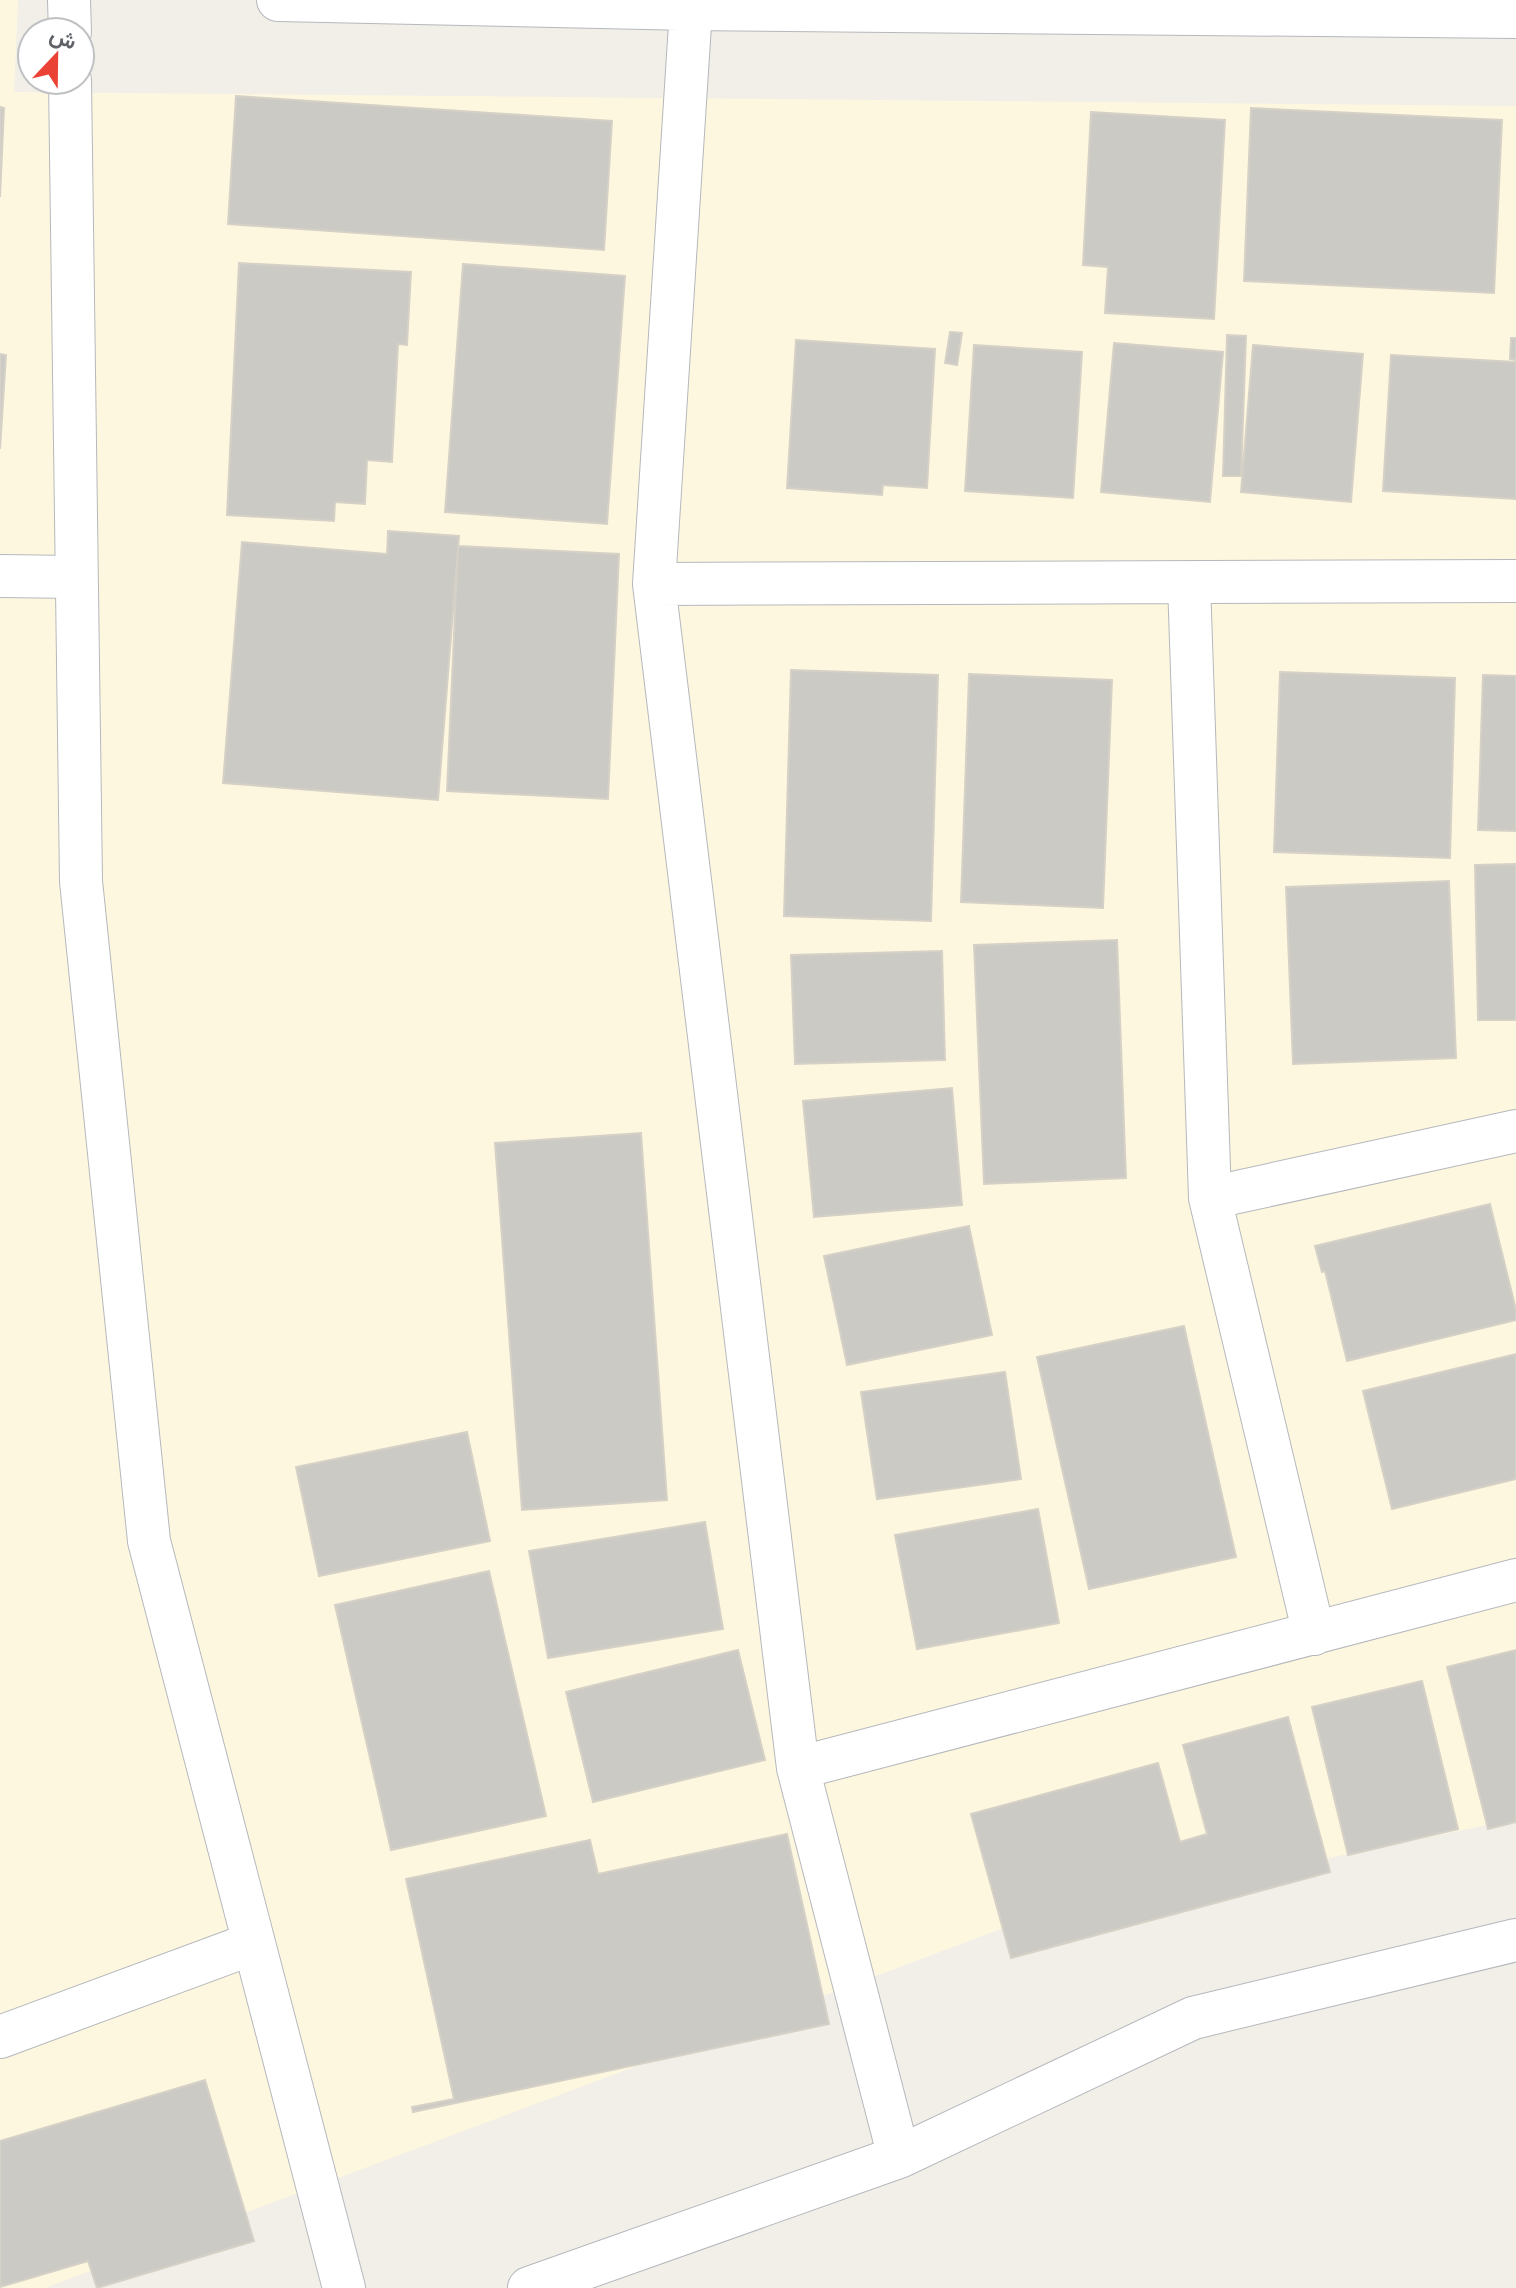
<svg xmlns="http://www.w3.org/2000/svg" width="1516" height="2288" viewBox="0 0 1516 2288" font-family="Inter,Vazirmatn,sans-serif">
	<rect width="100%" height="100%" fill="#f1efe8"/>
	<!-- commercial -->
	<path fill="#fef7e0" d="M0,0H18L14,92L1516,106V1819L1017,1923L45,2288H0Z"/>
	<!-- building -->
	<path fill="#cccac5" stroke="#d6d1c6" stroke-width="2" d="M236,96L612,121L604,250L228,224Z
		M0,107L4,108L0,197Z
		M1251,108L1502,120L1494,293L1244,281Z
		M1091,112L1225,120L1214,319L1105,313L1108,267L1083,265Z
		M239,263L411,272L407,345L398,344L392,462L367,460L365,504L335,502L334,521L227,515Z
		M463,264L625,276L607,524L445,512Z
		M950,332L962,333L957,365L945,363Z
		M1227,335L1246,336L1241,476H1223Z
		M1511,338H1516V360L1510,359Z
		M796,340L935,349L927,488L883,485L882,495L787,488Z
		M1114,343L1223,352L1210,502L1101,492Z
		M974,345L1082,352L1073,498L965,491Z
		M1253,345L1363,354L1351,502L1241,492Z
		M0,354L6,355L0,449Z
		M1391,355L1516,362V499L1383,491Z
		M388,531L459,536L438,800L223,783L242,542L387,554Z
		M458,546L619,554L608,799L447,791Z
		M791,670L938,675L931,921L784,916Z
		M1280,672L1455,678L1450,858L1274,852Z
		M969,674L1112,680L1103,908L961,902Z
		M1483,675L1516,676V831L1478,830Z
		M1516,864V1020H1478L1475,865Z
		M1449,881L1456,1058L1293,1064L1286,887Z
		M1117,940L1126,1178L984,1184L974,945Z
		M942,951L945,1060L795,1064L791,955Z
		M952,1088L962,1205L814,1217L803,1101Z
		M641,1133L667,1500L522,1510L495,1143Z
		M1490,1204L1516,1310V1320L1347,1361L1325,1271L1322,1272L1315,1246Z
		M969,1226L992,1335L847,1365L824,1256Z
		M1184,1326L1236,1557L1089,1589L1037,1357Z
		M1516,1354V1479L1392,1509L1363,1391Z
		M1005,1372L1021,1479L877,1499L861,1392Z
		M467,1432L490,1541L319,1576L296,1467Z
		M1038,1509L1059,1623L917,1649L895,1535Z
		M705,1522L723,1629L548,1658L529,1551Z
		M489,1571L546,1816L391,1850L335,1605Z
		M738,1650L765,1760L593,1802L566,1692Z
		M1516,1650V1822L1488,1829L1447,1667Z
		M1422,1681L1458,1829L1348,1855L1312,1707Z
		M1288,1717L1330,1872L1011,1958L971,1814L1158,1763L1180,1842L1207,1834L1183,1745Z
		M787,1834L829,2024L413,2112L412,2107L454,2099L406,1879L590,1840L598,1874Z
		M205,2080L254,2241L97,2288L88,2261L0,2287V2141Z"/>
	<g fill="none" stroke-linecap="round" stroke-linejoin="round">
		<!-- street casing -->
		<g stroke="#b5b8bc" stroke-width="44">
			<path id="street" d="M69,0L70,32
				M278,0L691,9L1516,17
				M691,9L654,584L798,1768L899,2157
				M70,80L81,881L149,1541L344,2288
				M0,576L76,577
				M1189,583L1210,1198L1314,1634
				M654,584L1516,581
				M1210,1198L1516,1131
				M798,1768L1516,1580
				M0,2037L254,1943
				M529,2288L899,2157L1193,2018L1516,1940"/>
		</g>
		<!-- street -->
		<use href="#street" stroke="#fff" stroke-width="42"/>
	</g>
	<!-- north arrow -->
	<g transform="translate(56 56) rotate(22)"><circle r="38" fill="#ffffff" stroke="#bfc1c3" stroke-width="2"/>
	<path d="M0-6L14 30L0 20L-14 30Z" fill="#ea4335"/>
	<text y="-12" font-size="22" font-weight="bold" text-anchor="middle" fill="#5f6368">ش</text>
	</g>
</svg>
